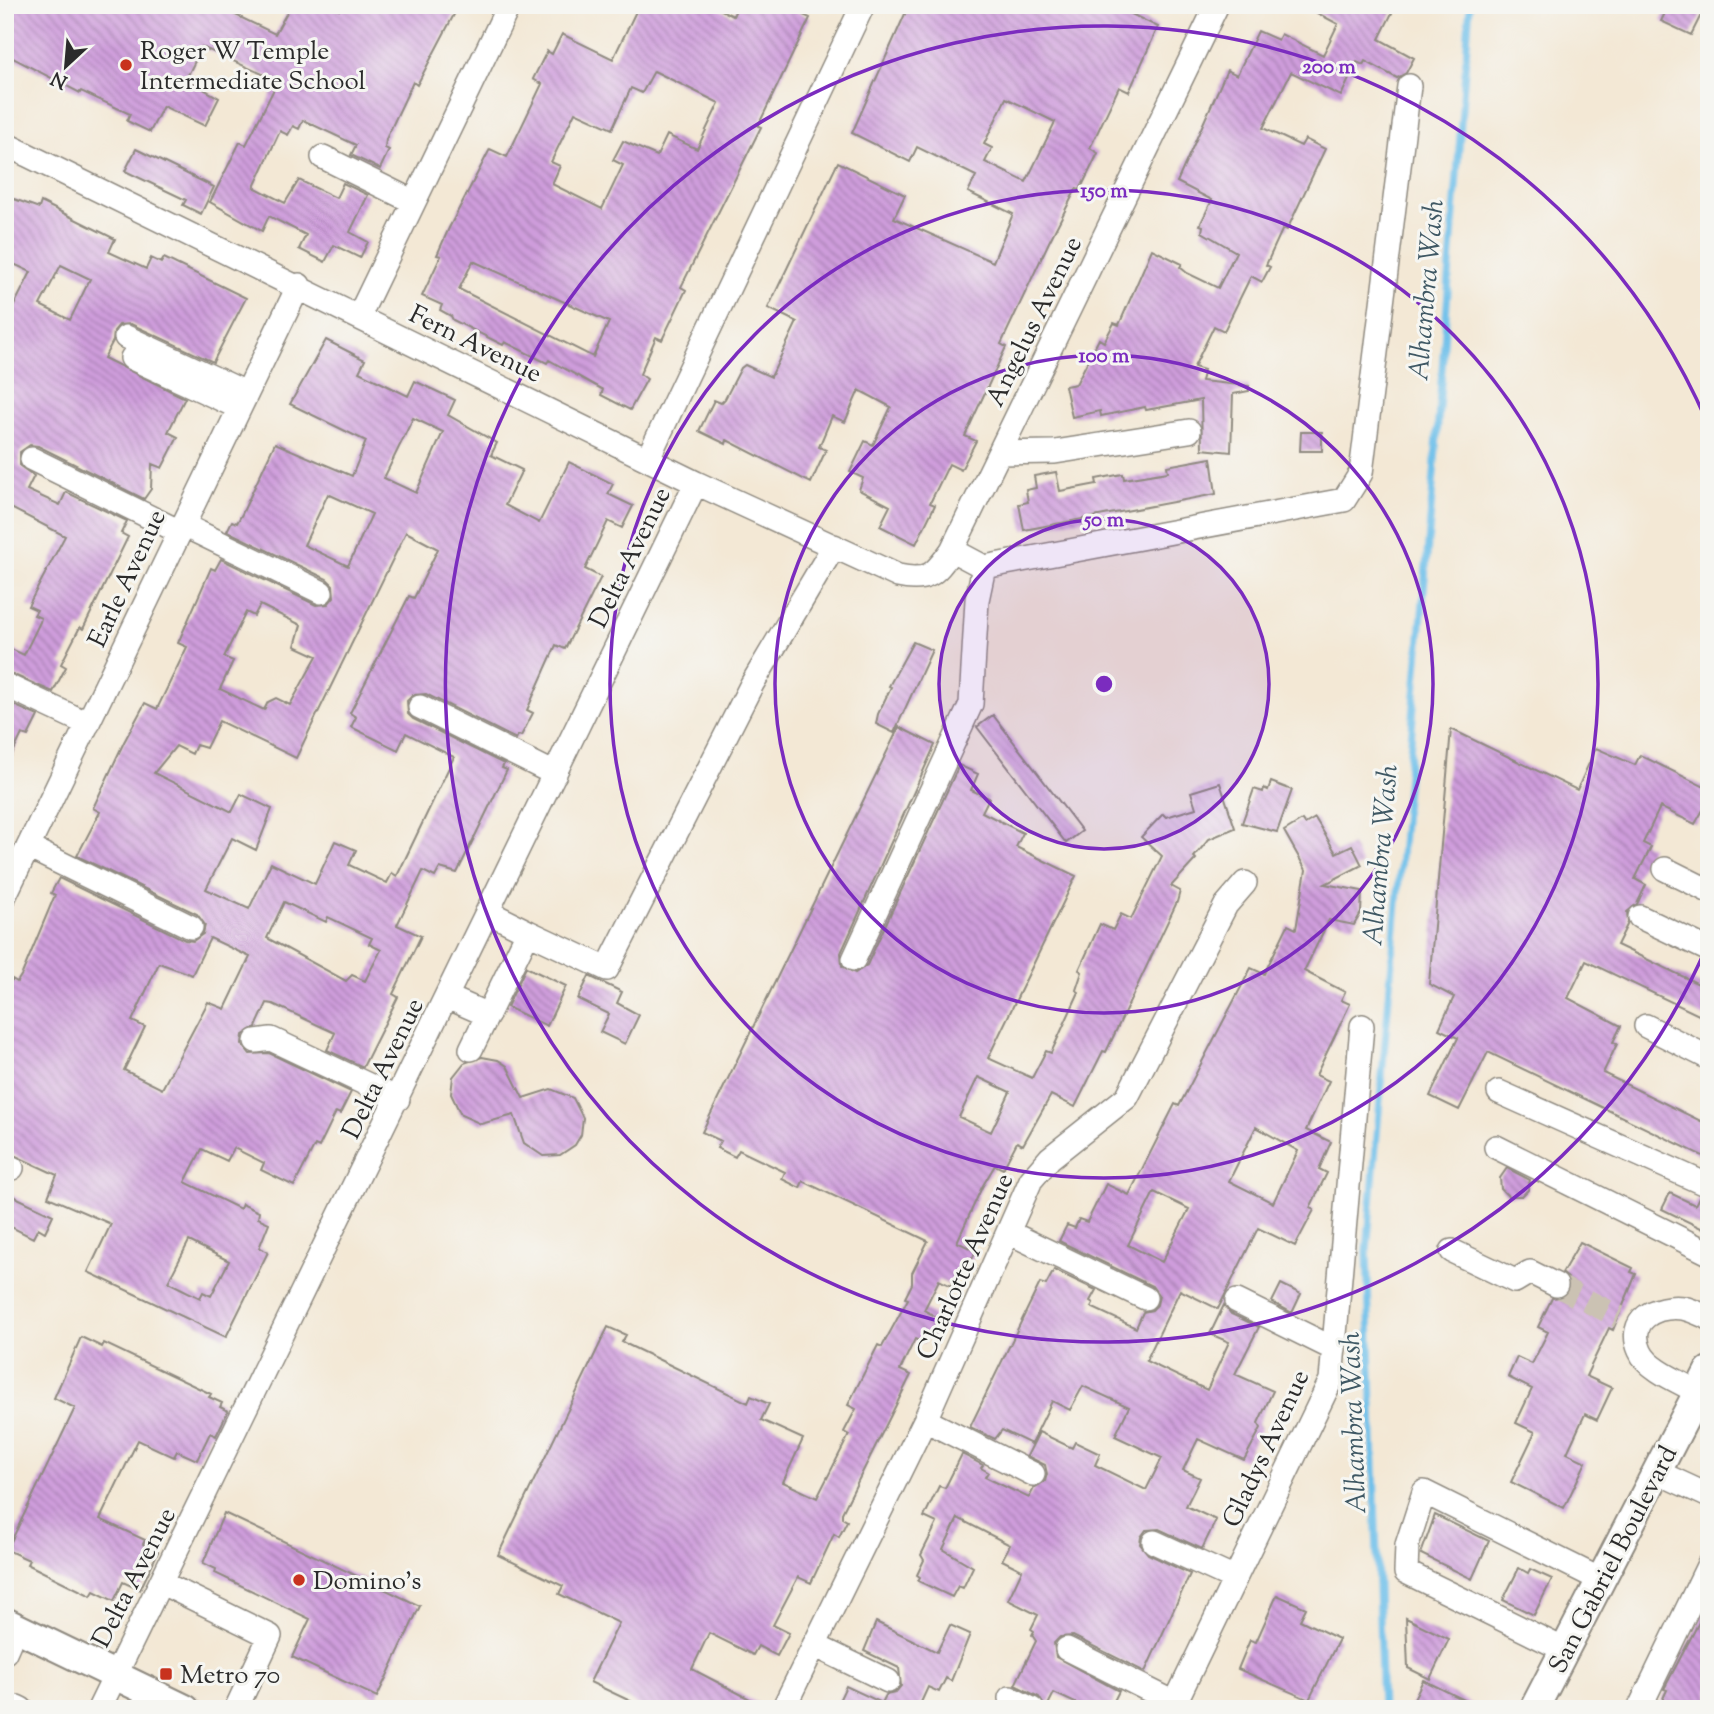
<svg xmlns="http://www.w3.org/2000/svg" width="1714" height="1714" viewBox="0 0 1714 1714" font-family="'Sorts Mill Goudy',serif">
	<defs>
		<pattern id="building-back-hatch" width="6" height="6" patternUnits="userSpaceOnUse" patternTransform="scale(1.75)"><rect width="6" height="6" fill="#cf9ddc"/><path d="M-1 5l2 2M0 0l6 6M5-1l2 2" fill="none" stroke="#a880b3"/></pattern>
	</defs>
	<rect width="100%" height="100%" fill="#f6f6f2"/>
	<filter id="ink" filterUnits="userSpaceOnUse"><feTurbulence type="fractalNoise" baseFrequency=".0143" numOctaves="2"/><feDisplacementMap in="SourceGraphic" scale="14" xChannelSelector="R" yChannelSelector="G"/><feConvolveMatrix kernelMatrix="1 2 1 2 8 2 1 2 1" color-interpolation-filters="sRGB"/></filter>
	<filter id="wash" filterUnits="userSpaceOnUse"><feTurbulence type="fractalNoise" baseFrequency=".00686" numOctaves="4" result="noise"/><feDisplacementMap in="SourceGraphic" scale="28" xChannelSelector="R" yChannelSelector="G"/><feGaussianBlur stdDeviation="1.57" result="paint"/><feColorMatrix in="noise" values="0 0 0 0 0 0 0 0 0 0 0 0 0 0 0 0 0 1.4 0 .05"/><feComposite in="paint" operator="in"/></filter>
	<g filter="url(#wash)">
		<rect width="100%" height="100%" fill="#f3e8d5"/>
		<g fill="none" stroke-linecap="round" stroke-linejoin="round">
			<!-- stream -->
			<path stroke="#6ec0ea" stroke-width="7" d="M1382,1709L1367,1251L1434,474L1470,5"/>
		</g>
		<g id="blocks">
			<!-- building -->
			<path fill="url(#building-back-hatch)" fill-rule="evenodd" d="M5,5H215L275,34L291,5H329L339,10L341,5H459L417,85L413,82L386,139L385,148L389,150L380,169L351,155L356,145L303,120L299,129L293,126L288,135L280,131L254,187L285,203L299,180L336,198L343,183L368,195L350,232L368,242L360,258L334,245L325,262L299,249L306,235L269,216L262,231L210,202L240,142L246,145L278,81L202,47L186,79L219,98L205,126L163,106L150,132L127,121L130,114L81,91L80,93L5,54Z
				M639,5H712L733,16L738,5H782L810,18L758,126L761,127L681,287L686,290L662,340L656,337L640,374L647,379L630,410L601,395L603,390L549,360L547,363L505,342L503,345L453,320L451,316L440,310L442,305L422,296L441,256L437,255L449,228L490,149L507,157L542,84L533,79L547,51L552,54L562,34L613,59ZM654,71L719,103L697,149L667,135L657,156L623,141L613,160L623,165L602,209L552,184L560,166L551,162L575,112L612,129L631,88L642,93ZM473,261L609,322L593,357L459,289Z
				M909,5H1113L1158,27L1129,92L1119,87L1090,148L1098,153L1080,190L1076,189L1049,242L1001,344L1006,347L965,436L976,441L961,470L949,464L930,503L935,505L916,544L880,526L890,506L859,490L863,478L850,472L865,441L873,445L891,407L859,390L845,422L832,416L819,447L826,450L811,483L727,440L726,444L699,431L714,400L721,403L725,399L741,368L745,365L771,377L797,322L768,308L838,162L905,195L894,218L993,262L1013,214L968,192L976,176L917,147L910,162L852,133ZM1006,98L1055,122L1026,182L985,162L992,148L984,144Z
				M1302,5H1396L1379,39L1414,58L1406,73L1397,78L1365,61L1363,65L1357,62L1341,96L1291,72L1263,128L1301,146L1305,139L1325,149L1287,230L1283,228L1266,265L1270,267L1262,282L1251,276L1224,331L1214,326L1194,367L1204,370L1201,381L1249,386V391L1233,394L1231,452L1202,449L1201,400L1146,410L1145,407L1101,416L1100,411L1072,417L1065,386L1076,384L1099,339L1104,342L1114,323L1119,325L1152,249L1182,264L1180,267L1187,273L1218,288L1236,252L1202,232L1203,226L1200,225L1212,200L1177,182L1227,70L1237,75L1258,31L1278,40L1281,34L1323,55L1338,24Z
				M1669,5H1706L1691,35L1661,21Z
				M136,149L214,187L201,214L183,205L186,200L125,171Z
				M14,199L39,208L41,202L115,239L109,252L146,269L151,258L161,263L164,258L246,298L213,362L131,324L119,325L114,331L113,341L104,358L185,398L168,432L178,437L162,468L152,464L151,489L144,499L38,446L30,445L20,452V466L34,476L27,490L60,505L66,492L127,521L121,533L128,537L83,629L80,627L61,664L66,667L53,692L5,671V646L24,655L40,622L41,618L34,615L37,610L28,606L65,536L5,505V323L31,272L5,260L8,209ZM61,265L90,279L70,320L40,305Z
				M326,340L365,360L359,372L392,388L408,396L415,381L455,400L448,415L497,443L491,455L522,470L505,505L539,523L569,462L613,484L608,494L633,506L622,528L608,521L585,569L601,577L565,649L556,645L527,710L533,713L521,736L518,735L516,739L426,694L413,695L407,701L408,714L413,719L504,764L502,768L507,770L457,873L440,868L435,877L423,871L397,925L421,936L393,994L398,997L363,1067L327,1050L335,1033L273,1004L267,1003L256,1027L243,1035L242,1044L250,1054L269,1053L351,1092L340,1114L336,1112L319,1147L315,1145L294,1186L261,1170L264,1163L234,1148L227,1161L202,1149L185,1182L240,1209L242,1204L259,1212L258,1218L269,1223L259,1248L268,1252L226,1337L88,1272L111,1224L48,1197L57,1175L5,1151V993L12,979L17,982L22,974L55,895L51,893L59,878L185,940L193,941L203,934L205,925L197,914L77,856L100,812L93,808L124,742L145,703L157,709L187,647L178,643L211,568L215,570L221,559L316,605L328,604L334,597L333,585L327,579L227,531L232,521L237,523L242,514L275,443L352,476L366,441L290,404ZM413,418L443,432L416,493L384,478ZM328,494L372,514L348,566L304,545ZM406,532L438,549L414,598L409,596L350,713L356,717L351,727L398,750L406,733L454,757L397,876L392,873L387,883L349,865L356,850L335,841L315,884L271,863L249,909L206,889L232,838L256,850L272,809L241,794L232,812L154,773L176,746L192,754L196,745L206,748L219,721L296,758ZM260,605L301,625L295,646L317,656L290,705L276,698L268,702L264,710L220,689L233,661L224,657L246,612L254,616ZM284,902L326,922L328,917L372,938L369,944L381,950L365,981L352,975L346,981L267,938ZM210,938L250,957L225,1009L208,1002L162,1089L124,1070L145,1027L132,1021L159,963L192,975ZM189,1241L229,1261L211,1296L203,1292L200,1298L168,1282Z
				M1301,432H1322V451H1300Z
				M1211,458L1216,494L1024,530L1019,504L1028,502L1026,490L1036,488L1034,476L1056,472L1060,491L1097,484L1096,479L1123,474L1124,479L1168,472L1167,466Z
				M913,642L932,650L894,733L876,724L878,714L891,687L889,686Z
				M5,701L38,716L28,736L22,734L5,769Z
				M993,715L1082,831L1066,843L977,727Z
				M899,727L935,745L841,953L842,966L855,973L867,965L959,765L978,774L971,790L989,798L982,812L1023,833L1016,847L1076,876L988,1058L1032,1078L1046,1051L1051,1053L1079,992L1076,990L1082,972L1079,970L1100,924L1113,930L1121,914L1131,919L1162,856L1141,837L1163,814L1166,817L1196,808L1191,792L1220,783L1235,828L1209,839L1194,857L1196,859L1171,886L1180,891L1177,902L1106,1052L1103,1051L1075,1107L1051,1095L1023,1145L1017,1142L1003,1169L995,1165L982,1187L957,1242L976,1251L966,1271L960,1268L951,1286L939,1280L924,1310L942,1320L932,1339L928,1336L924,1343L915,1339L900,1370L911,1375L842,1513V1518L847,1521L839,1537L834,1534L811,1583L798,1577L773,1625L789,1633L777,1656L758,1646L753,1655L709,1633L692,1669L769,1709H647L590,1682L619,1623L559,1594L563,1586L498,1555L608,1327L626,1335L622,1342L670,1365L748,1403L751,1396L769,1404L761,1420L803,1439L783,1482L817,1498L849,1435L844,1432L856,1409L848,1405L878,1345L882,1347L908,1299L905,1298L912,1284V1273L928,1241L803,1181L800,1188L782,1179L785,1172L739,1150L735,1157L717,1148L721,1141L702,1132ZM978,1077L1010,1092L991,1132L959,1117Z
				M1451,729L1577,790L1596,748L1635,765L1640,755L1709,789V813L1703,810L1695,824L1660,807L1643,843L1651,847L1635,879L1646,885L1637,904L1627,912L1628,923L1617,945L1709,989V1020L1586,961L1568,998L1621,1026L1613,1042L1617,1044L1603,1073L1709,1125V1159L1488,1052L1459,1110L1430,1096L1458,1038L1439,1029L1454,997L1429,984Z
				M1271,782L1292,790L1277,832L1242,823L1254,789L1263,792L1264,788L1268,790Z
				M1315,818L1336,853L1352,845L1362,865L1325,884L1362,891L1361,913L1354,925L1329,920L1304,971L1345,992L1341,1000L1350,1004L1316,1075L1329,1081L1306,1130L1331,1142L1319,1169L1327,1173L1310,1208L1314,1210L1295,1246L1258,1228L1218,1309L1180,1290L1146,1361L1207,1390L1229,1342L1210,1334L1224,1305L1231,1314L1259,1327L1235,1374L1273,1391L1258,1423L1261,1428L1244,1460L1198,1439L1183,1470L1200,1478L1186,1506L1216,1520L1202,1549L1159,1529L1146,1530L1141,1537L1140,1544L1148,1554L1190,1574L1145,1672L1073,1636L1060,1637L1054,1643L1056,1657L1119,1691L1110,1709H1088L1054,1693L1046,1709L1039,1697L1015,1685L1036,1641L1032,1635L1034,1631L1031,1629L1038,1615L1008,1600L1022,1570L1002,1560L1010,1545L958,1518L943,1549L973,1567L963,1588L958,1586L952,1597L918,1581L920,1577L917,1575L924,1560L921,1555L937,1523L924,1517L939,1486L945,1488L962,1454L983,1465L981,1468L988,1472L985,1477L1029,1498L1034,1488L1045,1481L1047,1474L1045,1465L1027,1456L1039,1432L1072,1448L1075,1442L1100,1454L1095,1465L1146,1490L1162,1458L1115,1436L1129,1407L1083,1386L1070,1410L1052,1401L1031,1444L1002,1430L995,1439L970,1427L1040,1283L1046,1285L1054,1270L1096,1290L1090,1301L1093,1303L1091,1307L1136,1328L1143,1312L1152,1310L1157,1305L1159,1296L1152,1286L1059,1241L1067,1225L1075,1228L1079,1219L1087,1222L1106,1184L1129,1195L1175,1104L1179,1106L1251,968L1264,974L1288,925L1296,929L1306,870L1284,831L1302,820L1305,824ZM1256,1127L1298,1151L1273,1203L1229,1181ZM1154,1192L1189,1209L1162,1262L1128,1245Z
				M526,967L566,986L547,1026L507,1007Z
				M589,976L622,992L617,1003L639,1015L625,1044L600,1032L609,1014L578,999Z
				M482,1057L498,1060L507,1066L523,1098L551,1089L573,1098L583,1118L581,1135L575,1145L560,1155L543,1156L524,1143L514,1115L481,1124L461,1115L451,1094L453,1077L464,1063Z
				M1507,1168L1530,1180L1528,1190L1522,1196H1508L1501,1189L1500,1178Z
				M5,1192L53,1215L45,1232L38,1228L33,1238L5,1224Z
				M1670,1193L1695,1205L1699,1197H1709V1232L1662,1209Z
				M1580,1242L1633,1268L1631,1272L1636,1274L1613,1330L1609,1328L1586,1376L1612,1388L1597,1420L1585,1414L1567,1453L1586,1462L1564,1508L1511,1482L1535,1432L1516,1423L1532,1389L1508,1377L1517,1357L1532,1364L1548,1332L1538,1327L1552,1298L1563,1297L1569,1291L1568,1278L1562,1273Z
				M1281,1284L1301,1294L1292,1313L1272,1302Z
				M81,1337L102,1347L104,1343L211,1394L209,1397L222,1403L220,1407L228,1411L216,1436L210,1433L197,1460L177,1451L174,1457L138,1440L100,1519L145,1540L143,1544L158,1552L140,1590L123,1582L114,1601L94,1591L91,1596L27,1564L29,1560L7,1550L75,1408L54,1398Z
				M224,1513L420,1606L377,1697L292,1657L310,1619L215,1573L216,1569L203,1563Z
				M1435,1515L1489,1541L1472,1579L1421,1554Z
				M1519,1568L1528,1573L1530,1569L1552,1579L1534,1615L1503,1600Z
				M1277,1595L1306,1608L1300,1620L1339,1639L1309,1700L1238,1669L1250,1640L1256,1642Z
				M1709,1603V1709H1658L1667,1690L1664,1689Z
				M1406,1618L1449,1639L1430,1679L1408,1668Z
				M876,1622L937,1652L950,1625L970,1634L951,1681L946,1678L939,1692L928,1687L918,1709H835L846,1686L882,1703L886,1695L895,1693L901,1686L899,1668L864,1651Z
				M1423,1680L1483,1709H1409Z"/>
		</g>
	</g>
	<g filter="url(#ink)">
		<use href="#blocks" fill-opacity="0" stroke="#8f8a80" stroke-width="2"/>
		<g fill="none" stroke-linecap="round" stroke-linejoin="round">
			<!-- minor-tunnel -->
			<path stroke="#cbc2b3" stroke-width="23" stroke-dasharray="23 11" stroke-linecap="butt" d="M1556,1285L1619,1317"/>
			<!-- minor casing -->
			<g stroke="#8f8a80" stroke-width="26">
				<path id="minor" d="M5,144L696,483L898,576C929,583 935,573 952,550L1217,5
					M323,157L414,202
					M359,316L509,5
					M126,337L246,393
					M132,358L238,407
					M1000,453L1055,452L1189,431
					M648,458L863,5
					M32,459L180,532
					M183,525L321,592
					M952,550L984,567L1344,500L1361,473L1409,86
					M5,685L88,724
					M420,707L555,774
					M28,847L191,927
					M1665,869L1709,891
					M5,895L299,285
					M488,912L528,932
					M1640,917L1709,950
					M854,959L971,704L977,600L984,567
					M447,997L488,1015
					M1646,1026L1709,1058
					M256,1041L271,1039L398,1099
					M471,1049L528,932L607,969L752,684L834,546
					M1499,1092L1705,1184
					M1496,1147L1709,1253
					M5,1165L12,1168
					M1008,1232L1145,1298
					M1452,1251L1515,1281L1530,1272L1556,1285
					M1237,1301L1334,1349
					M1698,1392C1680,1382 1648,1370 1640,1351C1626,1319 1656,1305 1683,1308C1692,1310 1700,1314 1709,1318
					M925,1420L1033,1474
					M1657,1472L1709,1496
					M1154,1542L1235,1579
					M162,1583L270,1636L236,1709
					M814,1645L888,1681
					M1067,1649L1175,1703
					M1565,1650L1406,1572L1407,1545L1424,1492L1601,1580
					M5,1652L16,1627
					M1010,1698L1032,1709
					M17,1707L21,1709
					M99,1709L696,483
					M783,1709L925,1420L1031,1180L1050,1158L1127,1097L1226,905L1245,883
					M1172,1709L1331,1380L1362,1026
					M1639,1709L1709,1564"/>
			</g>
			<!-- major casing -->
			<g stroke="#8f8a80" stroke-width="32">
				<path id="major" d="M5,1622L185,1709
					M1534,1709L1709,1371"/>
			</g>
			<!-- minor -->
			<use href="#minor" stroke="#fff" stroke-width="23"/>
			<!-- major -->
			<use href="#major" stroke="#fff" stroke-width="28"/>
		</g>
	</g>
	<!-- distance rings -->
	<circle cx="1104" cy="684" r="165" fill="#7b2cbf" fill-opacity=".12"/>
	<g fill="none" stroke="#7b2cbf" stroke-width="3.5">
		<circle cx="1104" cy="684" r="165"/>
		<circle cx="1104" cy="684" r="329"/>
		<circle cx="1104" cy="684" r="494"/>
		<path d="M1707 946A658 658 0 1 1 1707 422"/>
	</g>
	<!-- markers -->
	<g fill="#c8321e" stroke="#f6f6f2" stroke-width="2.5">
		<circle cx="126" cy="65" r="7"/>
		<circle cx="299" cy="1580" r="7"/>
		<rect x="159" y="1667" width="14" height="14" rx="3.5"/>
	</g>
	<g text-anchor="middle" stroke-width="6" stroke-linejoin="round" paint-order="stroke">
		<!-- poi labels -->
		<g font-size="26" fill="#2b2b2b" stroke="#f6f6f2" text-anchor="start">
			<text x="140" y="59">Roger W Temple<tspan x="140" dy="30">Intermediate School</tspan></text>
			<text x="313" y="1589">Domino's</text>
			<text x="180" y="1683">Metro 70</text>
		</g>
		<!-- street labels -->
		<g font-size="26" fill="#2b2b2b" stroke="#f6f6f2">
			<text transform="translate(1033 321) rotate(-64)" y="9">Angelus Avenue</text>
			<text transform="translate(476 343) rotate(26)" y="9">Fern Avenue</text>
			<text transform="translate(629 557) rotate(-64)" y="9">Delta Avenue</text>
			<text transform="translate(126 578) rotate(-65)" y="9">Earle Avenue</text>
			<text transform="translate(382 1068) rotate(-64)" y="9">Delta Avenue</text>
			<text transform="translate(964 1266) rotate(-66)" y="9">Charlotte Avenue</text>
			<text transform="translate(1265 1448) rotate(-65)" y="9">Gladys Avenue</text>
			<text transform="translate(1612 1559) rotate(-63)" y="9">San Gabriel Boulevard</text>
			<text transform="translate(133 1577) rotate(-63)" y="9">Delta Avenue</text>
		</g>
		<!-- water labels -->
		<g font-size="28" font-style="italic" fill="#3f5864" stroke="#f6f6f2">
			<text transform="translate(1425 290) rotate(-85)" y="10">Alhambra Wash</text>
			<text transform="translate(1379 855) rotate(-85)" y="10">Alhambra Wash</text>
			<text transform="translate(1352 1423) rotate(-92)" y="10">Alhambra Wash</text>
		</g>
	</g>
	<circle cx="1104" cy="684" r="10" fill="#7b2cbf" stroke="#f6f6f2" stroke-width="3.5"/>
	<g font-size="21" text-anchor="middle" font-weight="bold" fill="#7b2cbf" stroke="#f6f6f2" stroke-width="6" stroke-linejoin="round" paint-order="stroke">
		<text x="1329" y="73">200 m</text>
		<text x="1104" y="197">150 m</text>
		<text x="1104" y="362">100 m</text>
		<text x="1104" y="526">50 m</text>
	</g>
	<!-- margin -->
	<rect width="1714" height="1714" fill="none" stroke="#f6f6f2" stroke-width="28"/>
	<!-- north arrow -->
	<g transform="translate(66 66) rotate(206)" stroke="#f6f6f2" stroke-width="5" paint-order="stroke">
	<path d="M0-5L12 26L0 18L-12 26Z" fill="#2b2b2b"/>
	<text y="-10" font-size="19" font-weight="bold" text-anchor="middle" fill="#2b2b2b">N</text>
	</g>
</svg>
